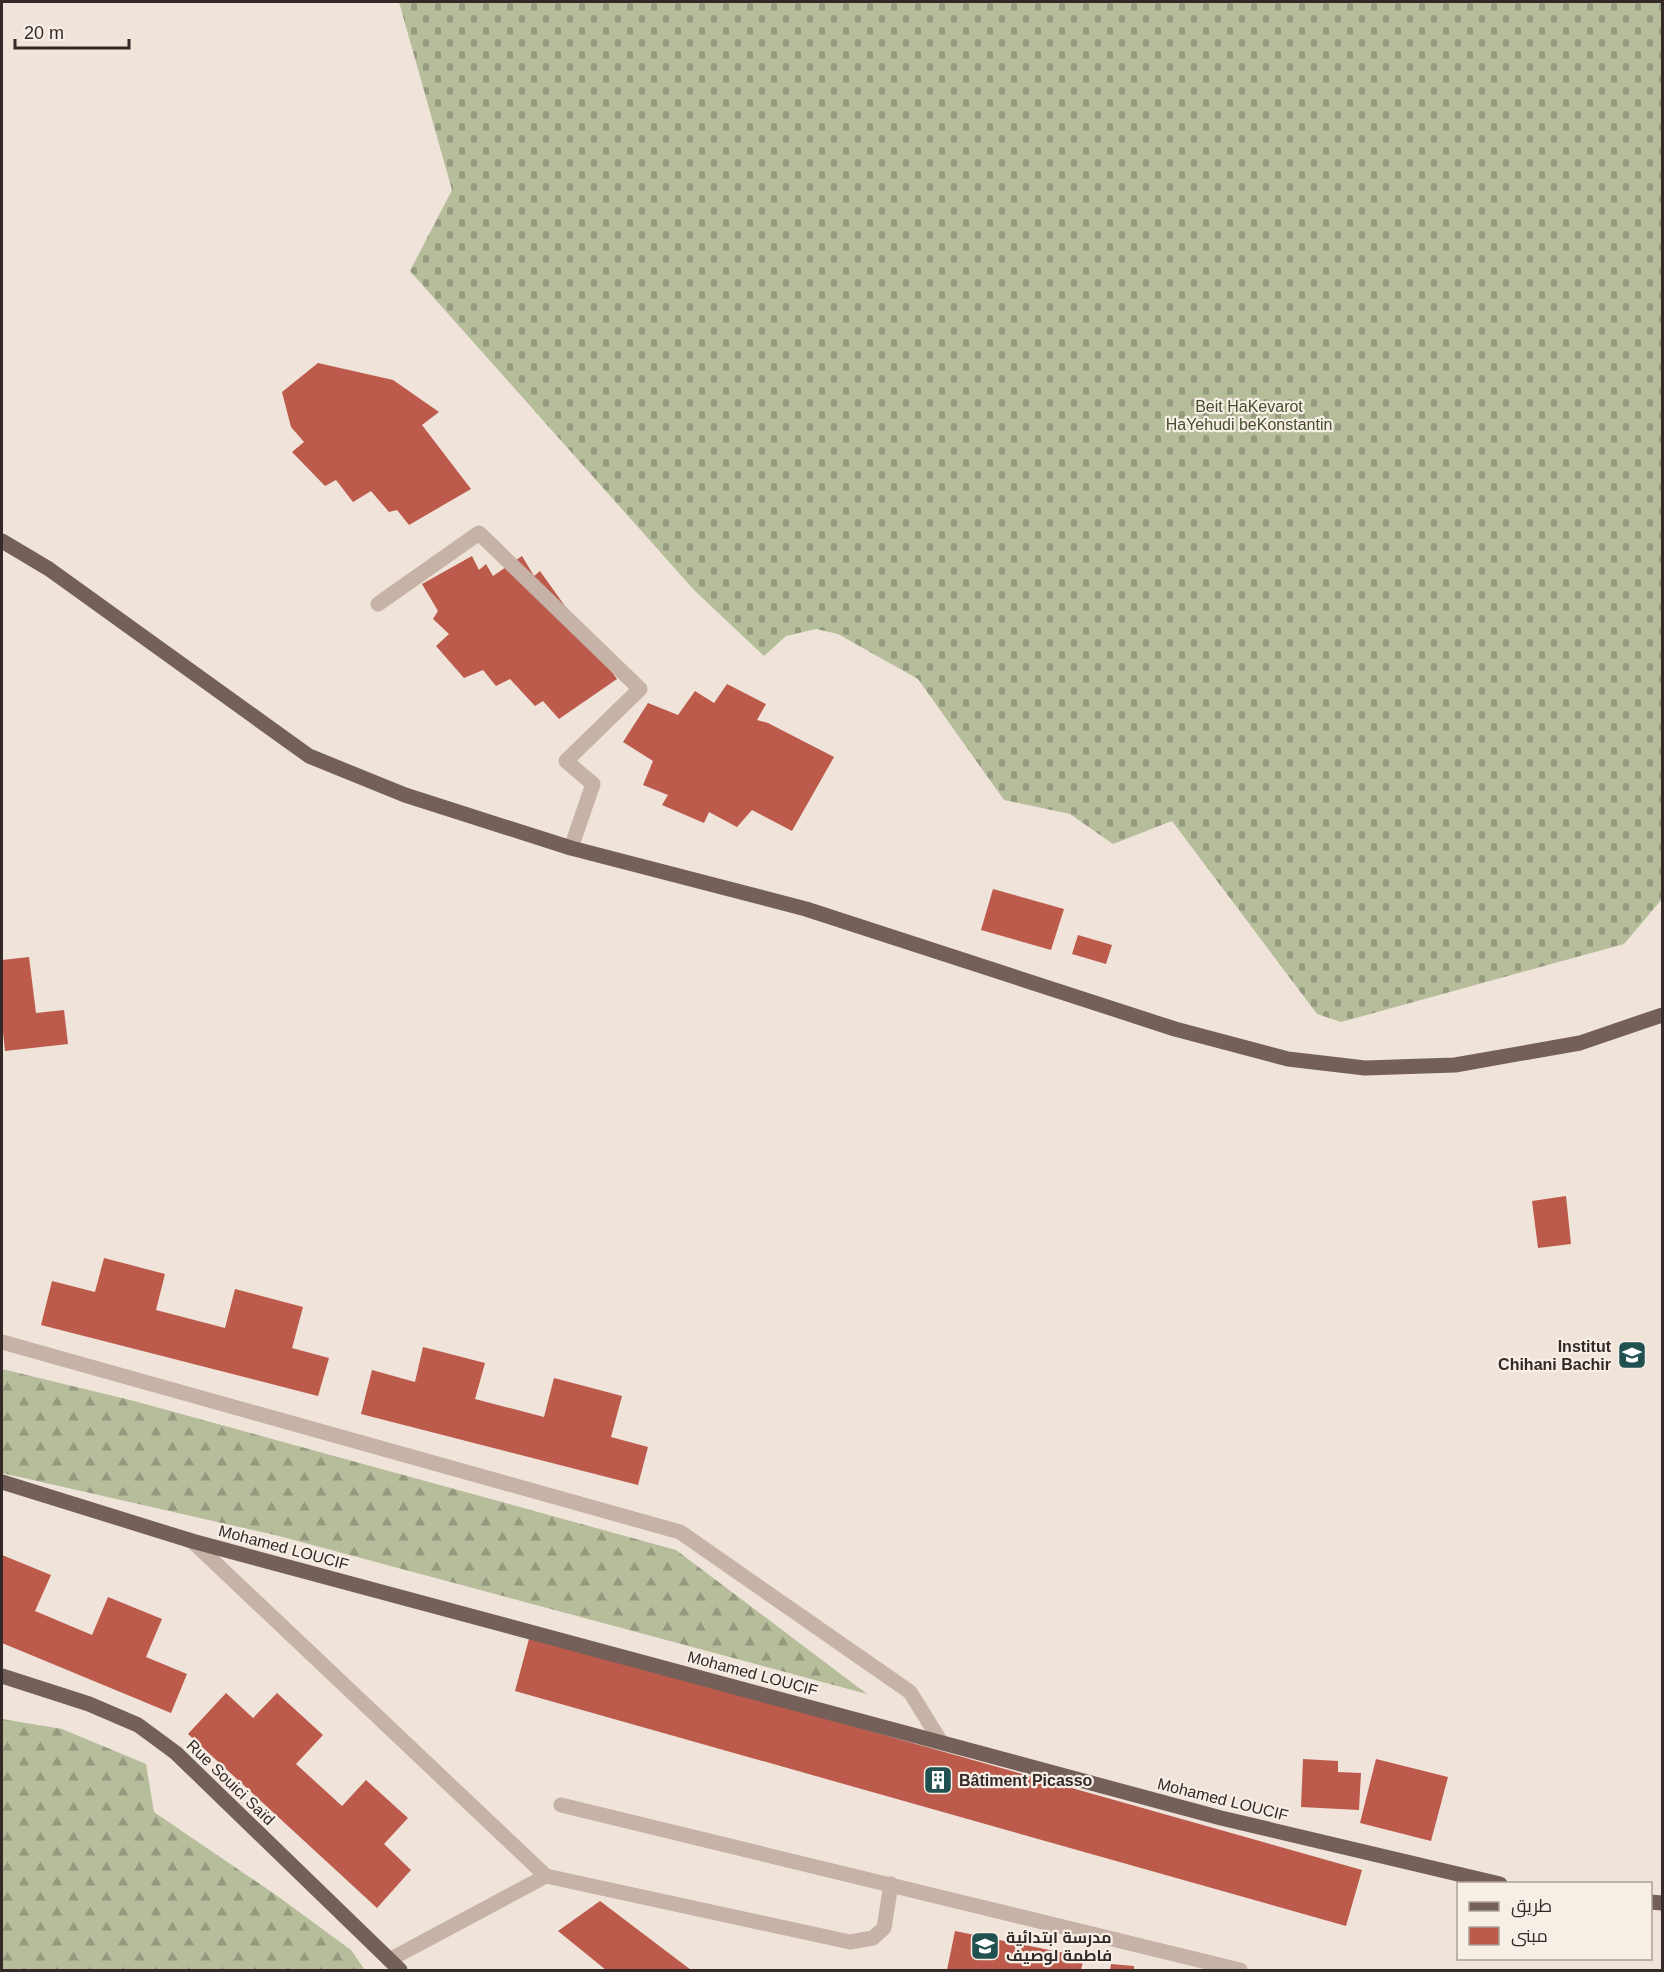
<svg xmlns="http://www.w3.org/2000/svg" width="1664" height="1972" viewBox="0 0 1664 1972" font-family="Arial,Cairo,sans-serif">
	<defs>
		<pattern id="forest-firs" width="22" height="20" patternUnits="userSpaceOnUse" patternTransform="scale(1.5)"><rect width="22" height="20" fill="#b5bd9b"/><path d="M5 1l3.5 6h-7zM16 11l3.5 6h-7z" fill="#949a7e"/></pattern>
		<pattern id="cemetery-stones" width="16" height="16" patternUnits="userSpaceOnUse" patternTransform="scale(1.5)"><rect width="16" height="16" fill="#b5bd9b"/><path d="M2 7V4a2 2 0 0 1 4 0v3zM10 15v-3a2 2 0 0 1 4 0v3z" fill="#949a7e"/></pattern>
	</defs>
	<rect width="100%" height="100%" fill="#efe3da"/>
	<!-- forest -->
	<path fill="url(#forest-firs)" d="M2,1369L134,1401L676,1550L867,1694L279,1536L2,1473Z
		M2,1719L62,1729L146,1764L154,1812L276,1895L351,1950L365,1970H2Z"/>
	<!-- cemetery -->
	<path fill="url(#cemetery-stones)" d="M399,2H1662V899L1624,944L1341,1022L1317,1014L1172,821L1113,844L1070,814L1004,800L918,679L838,634L816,629L786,636L764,656L694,590L410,271L452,190Z"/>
	<!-- building -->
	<path fill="#bc5b4b" d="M318,363L393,380L439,412L422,425L471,489L409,525L397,510L389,512L371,491L353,502L336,480L325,486L292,452L304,442L291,427L282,392Z
		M472,556L479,570L486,564L493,576L522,556L534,576L540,571L617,679L559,719L543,701L535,706L510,679L496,686L483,670L464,678L436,646L449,634L433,619L438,611L422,584Z
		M727,684L766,704L757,720L768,723L834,757L792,831L752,810L737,827L709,812L704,823L662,805L668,795L643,785L653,761L623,742L648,703L678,715L695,691L714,703Z
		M993,889L1064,909L1051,950L981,930Z
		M1078,935L1112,945L1106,964L1072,954Z
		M29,957L36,1013L64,1010L68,1044L5,1051L2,1023V960Z
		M1566,1196L1571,1244L1538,1248L1532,1201Z
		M104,1258L165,1274L156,1310L225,1328L235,1289L303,1307L292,1348L329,1358L318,1396L41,1325L52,1281L95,1292Z
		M423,1347L485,1363L475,1399L544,1417L554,1378L622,1396L611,1437L648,1447L638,1485L361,1414L372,1370L415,1382Z
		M2,1555L51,1575L35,1611L92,1635L108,1597L162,1619L146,1657L187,1674L171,1713L2,1643Z
		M530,1635L1362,1870L1346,1926L515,1691Z
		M226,1693L253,1718L277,1693L323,1735L296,1764L342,1806L366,1780L408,1818L384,1844L411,1870L377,1908L188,1734Z
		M1303,1759L1338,1761V1772L1361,1773L1359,1810L1301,1807Z
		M1376,1759L1448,1777L1431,1841L1360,1823Z
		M600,1901L691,1970H606L558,1931Z
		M955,1931L1084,1957L1081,1970H947Z
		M1111,1964L1134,1966V1970H1110Z"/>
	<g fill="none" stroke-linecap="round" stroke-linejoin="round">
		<!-- minor -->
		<path stroke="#c6b2a7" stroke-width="15" d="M378,604L479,533L640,689L566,761L593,784L571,848
			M2,1342L680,1532L910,1692L941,1742
			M192,1541L546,1876L850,1942L873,1938L884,1928L891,1884
			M561,1805L1240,1970
			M389,1960L546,1876"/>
		<!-- major -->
		<path stroke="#745f59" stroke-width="15" d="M2,541L49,569L309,756L405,795L571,848L806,909L1175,1029L1288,1059L1365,1068L1455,1065L1580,1043L1662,1015
			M2,1482L192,1541L1221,1818L1500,1884
			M2,1676L89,1704L138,1725L176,1753L400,1970
			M1650,1902L1662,1903"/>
	</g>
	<!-- icons -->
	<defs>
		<g id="university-square" transform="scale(1.5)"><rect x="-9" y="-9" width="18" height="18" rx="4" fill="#205150" stroke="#f7eee6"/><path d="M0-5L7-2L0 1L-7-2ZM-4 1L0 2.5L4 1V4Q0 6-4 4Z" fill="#fff"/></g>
		<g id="building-square" transform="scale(1.5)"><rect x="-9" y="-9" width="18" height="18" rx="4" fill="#205150" stroke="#f7eee6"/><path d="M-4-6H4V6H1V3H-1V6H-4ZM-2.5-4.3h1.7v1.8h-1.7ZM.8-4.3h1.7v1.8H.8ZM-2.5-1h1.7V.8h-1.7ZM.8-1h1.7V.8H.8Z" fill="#fff"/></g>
		<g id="school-square" transform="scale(1.5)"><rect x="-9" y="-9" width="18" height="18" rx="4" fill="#205150" stroke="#f7eee6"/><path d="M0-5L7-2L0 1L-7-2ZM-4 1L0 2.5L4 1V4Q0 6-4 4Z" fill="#fff"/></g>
	</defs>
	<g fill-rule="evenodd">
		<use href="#university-square" x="1632" y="1355"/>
		<use href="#building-square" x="938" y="1780"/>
		<use href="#school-square" x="985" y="1946"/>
	</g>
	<g text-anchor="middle" stroke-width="4.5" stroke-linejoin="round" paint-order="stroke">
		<!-- park labels -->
		<g font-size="16" fill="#464f2d" stroke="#f7eee6">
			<text x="1249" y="412">Beit HaKevarot<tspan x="1249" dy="18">HaYehudi beKonstantin</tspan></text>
		</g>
		<!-- poi labels -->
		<g font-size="16" font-weight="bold" fill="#332a27" stroke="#f7eee6" text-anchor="start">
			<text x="1611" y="1352" text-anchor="end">Institut<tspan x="1611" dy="18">Chihani Bachir</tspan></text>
			<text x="959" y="1786">Bâtiment Picasso</text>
			<text x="1006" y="1943">مدرسة ابتدائية<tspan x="1006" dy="18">فاطمة لوصيف</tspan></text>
		</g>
		<!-- street labels -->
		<g font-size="16" fill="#332a27" stroke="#f7eee6">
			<text transform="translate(284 1547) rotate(15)" y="6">Mohamed LOUCIF</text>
			<text transform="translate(753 1673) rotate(15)" y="6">Mohamed LOUCIF</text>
			<text transform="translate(231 1782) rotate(44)" y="6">Rue Souici Saïd</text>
			<text transform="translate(1223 1799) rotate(14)" y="6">Mohamed LOUCIF</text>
		</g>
	</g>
	<!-- border -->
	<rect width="1664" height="1972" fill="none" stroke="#332a27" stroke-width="6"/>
	<!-- legend -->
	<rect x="1457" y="1882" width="195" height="78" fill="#f7eee6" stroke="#a9a09a" stroke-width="1.5"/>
	<rect x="1469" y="1902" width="30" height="9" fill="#745f59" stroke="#a9a09a" stroke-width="1.5"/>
	<text x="1511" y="1912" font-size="18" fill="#332a27">طريق</text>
	<rect x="1469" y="1927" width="30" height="18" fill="#bc5b4b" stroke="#a9a09a" stroke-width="1.5"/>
	<text x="1511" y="1942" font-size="18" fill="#332a27">مبنى</text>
	<!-- scale -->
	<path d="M15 39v9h114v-9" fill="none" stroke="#332a27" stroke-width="3"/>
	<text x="24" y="39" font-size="18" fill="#332a27" stroke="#f7eee6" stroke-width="4.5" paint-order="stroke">20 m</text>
</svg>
